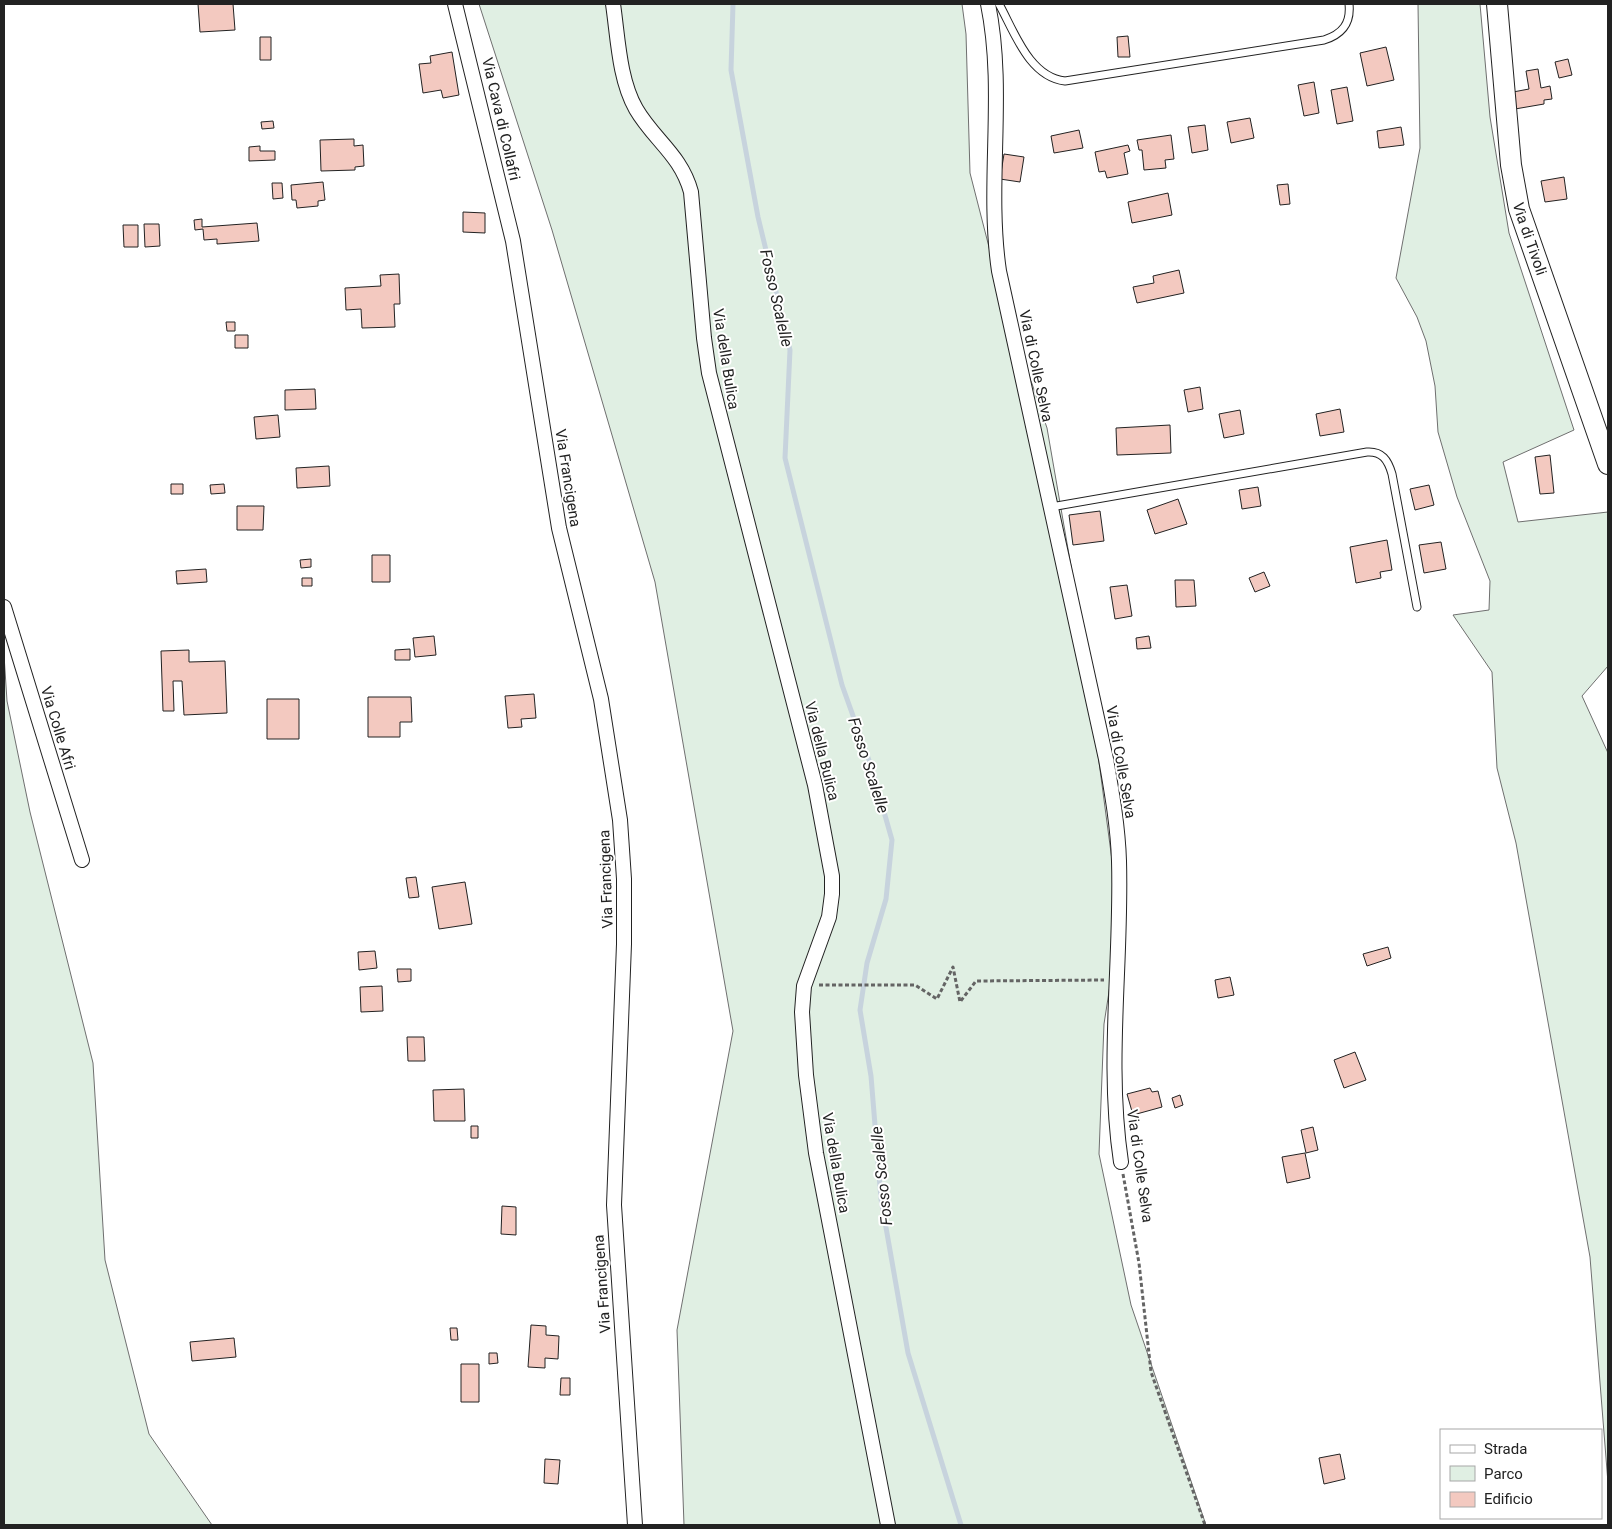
<svg xmlns="http://www.w3.org/2000/svg" width="1612" height="1529" viewBox="0 0 1612 1529" font-family="Roboto,sans-serif">
	<rect width="100%" height="100%" fill="#fff"/>
	<!-- green -->
	<path fill="#e0efe3" stroke="#6f6f6f" d="M479,4H962L966,34L970,173L999,286L1047,428L1080,618L1120,921L1104,1024L1099,1154L1131,1305L1206,1525H684L677,1330L733,1031L655,582L552,230Z
		M1418,4H1480L1490,117L1509,233L1574,430L1503,462L1518,522L1608,512V666L1582,696L1608,753V1483L1590,1257L1516,843L1497,768L1492,672L1453,615L1489,610L1490,581L1457,497L1438,432L1435,386L1426,341L1417,317L1396,278L1420,148Z
		M4,655L7,701L30,812L93,1063L105,1260L149,1434L212,1525H4Z"/>
	<g fill="none" stroke-linecap="round" stroke-linejoin="round">
		<!-- stream -->
		<path stroke="#c7d3dd" stroke-width="5" d="M733,4L731,70L758,217L790,350L785,458L842,685L871,766L892,840L886,899L867,963L860,1010L871,1076L881,1199L908,1353L961,1525"/>
	</g>
	<!-- building -->
	<path fill="#f3c9c0" stroke="#222" d="M198,4H233L235,30L200,32Z
		M1128,36L1130,57H1118L1117,37Z
		M260,37H271V60H260Z
		M1386,47L1394,80L1367,86L1360,53Z
		M452,52L459,95L443,98L441,90L423,93L419,64L431,63L430,56Z
		M1568,59L1572,75L1559,78L1555,62Z
		M1538,69L1541,88L1550,86L1552,99L1544,100V104L1515,109L1513,92L1529,89L1526,71Z
		M1314,82L1319,113L1304,116L1298,85Z
		M1347,87L1353,121L1337,124L1331,90Z
		M1250,118L1254,138L1231,143L1227,122Z
		M273,121L274,128L262,129L261,122Z
		M1205,125L1208,150L1192,153L1188,127Z
		M1401,127L1404,145L1379,148L1377,131Z
		M1079,130L1083,148L1054,153L1051,136Z
		M1171,135L1174,159L1165,160L1166,168L1144,170L1142,150H1139L1137,140Z
		M354,139V146L363,145L364,166L355,167V170L321,171L320,140Z
		M1128,145L1130,151L1124,153L1128,174L1107,178L1105,171L1099,172L1095,152Z
		M260,146V151H275V160L249,161V147Z
		M1004,154L1024,157L1020,182L1000,179Z
		M1564,177L1567,199L1545,202L1541,181Z
		M323,182L325,200L318,201V206L297,208L296,200H292L291,185Z
		M272,183H282L283,198L273,199Z
		M1288,184L1290,204L1280,205L1277,185Z
		M1168,193L1172,215L1132,223L1128,202Z
		M463,212L485,213V233L463,232Z
		M202,219V227L257,223L259,241L217,244V239L204,240L203,229L195,230L194,220Z
		M144,224H159L160,246L145,247Z
		M123,225H138V247H124Z
		M1179,270L1184,293L1137,303L1133,287L1154,283L1153,276Z
		M399,274L400,304H394L395,327L362,328L361,309L346,310L345,288L381,286L380,275Z
		M226,322H235V331H227Z
		M235,335H248V348H235Z
		M1200,387L1203,409L1188,412L1184,390Z
		M315,389L316,409L285,410V390Z
		M1340,409L1344,432L1320,436L1316,414Z
		M1240,410L1244,434L1224,438L1219,414Z
		M278,415L280,437L256,439L254,417Z
		M1170,425L1171,453L1117,455L1116,428Z
		M1550,455L1554,493L1540,494L1535,457Z
		M329,466L330,486L297,488L296,468Z
		M171,484H183V494H171Z
		M224,484L225,493L211,494L210,485Z
		M1429,485L1434,505L1415,510L1410,489Z
		M1258,487L1261,506L1242,509L1239,490Z
		M1178,499L1187,524L1155,534L1147,510Z
		M237,506H264L263,530H237Z
		M1100,511L1104,541L1073,545L1069,515Z
		M1387,540L1392,570L1380,572L1381,578L1356,583L1350,547Z
		M1441,542L1446,569L1424,573L1419,545Z
		M372,555H390V582H372Z
		M311,559V567L301,568L300,560Z
		M206,569L207,582L177,584L176,571Z
		M1264,572L1270,586L1255,592L1249,578Z
		M302,578H312V586H302Z
		M1175,580H1194L1196,606L1176,607Z
		M1127,585L1132,616L1115,619L1110,587Z
		M434,636L436,655L415,657L413,638Z
		M1149,636L1151,648L1137,649L1136,638Z
		M410,649V660H395V650Z
		M189,650V662L225,661L227,713L184,715L182,681H173L174,711H163L161,651Z
		M534,694L536,718L521,719L522,727L508,728L505,696Z
		M368,697H411L412,722H400V737H368Z
		M267,699H299V739H267Z
		M416,877L419,897L409,898L406,878Z
		M465,882L472,924L439,929L432,887Z
		M1388,947L1391,958L1367,966L1363,954Z
		M375,951L377,968L359,970L358,952Z
		M397,969H411V981L398,982Z
		M1230,977L1234,995L1218,998L1215,980Z
		M382,986L383,1011L361,1012L360,987Z
		M407,1037H424L425,1061H408Z
		M1355,1052L1366,1080L1344,1088L1334,1060Z
		M1150,1088L1152,1092L1158,1091L1162,1107L1133,1115L1127,1094Z
		M464,1089L465,1121H434L433,1090Z
		M1180,1095L1183,1105L1175,1108L1172,1098Z
		M471,1126H478V1138H471Z
		M1313,1127L1318,1150L1306,1153L1301,1130Z
		M1305,1153L1310,1178L1287,1183L1282,1157Z
		M502,1206L516,1207V1235L501,1234Z
		M531,1325L546,1326V1335L559,1336L558,1359L545,1358V1368L528,1367Z
		M450,1328H457L458,1340H451Z
		M234,1338L236,1357L192,1361L190,1342Z
		M489,1353H497L498,1363L489,1364Z
		M461,1364H479V1402H461Z
		M561,1378H570V1395H560Z
		M1340,1454L1345,1479L1324,1484L1319,1458Z
		M545,1459L560,1460L558,1484L544,1483Z"/>
	<g fill="none" stroke-linecap="round" stroke-linejoin="round">
		<!-- service casing -->
		<g stroke="#222" stroke-width="9">
			<path id="service" d="M999,4C1014,31 1029,77 1065,81L1324,40C1343,34 1351,23 1349,4
				M1051,507L1367,452C1382,451 1388,460 1392,474L1417,607"/>
		</g>
		<!-- minor casing -->
		<g stroke="#222" stroke-width="16">
			<path id="minor" d="M455,4L513,241L559,528L601,699L620,820L624,879V944L614,1205L635,1525
				M613,4C618,38 619,79 636,109C654,140 681,155 691,192L704,338L709,373L815,785L832,876V894L829,917L804,986L802,1012L806,1075L816,1153L888,1525
				M988,4C1006,92 986,183 999,271L1106,759C1112,793 1118,827 1119,861C1122,961 1106,1062 1121,1162
				M4,607L82,860"/>
		</g>
		<!-- secondary casing -->
		<g stroke="#222" stroke-width="22">
			<g id="secondary">
				<path id="s1" d="M1497,4L1511,165L1519,209L1608,464"/>
			</g>
		</g>
		<!-- path -->
		<path stroke="#646464" stroke-width="3" stroke-dasharray="4 2.5" stroke-linecap="butt" d="M819,985H915L937,999L953,967L960,1002L976,981L1104,980
			M1123,1174L1139,1263L1151,1372L1205,1525"/>
		<!-- service -->
		<use href="#service" stroke="#fff" stroke-width="7"/>
		<!-- minor -->
		<use href="#minor" stroke="#fff" stroke-width="14"/>
		<!-- secondary -->
		<use href="#secondary" stroke="#fff" stroke-width="20"/>
	</g>
	<g text-anchor="middle" stroke-width="4" stroke-linejoin="round" paint-order="stroke">
		<!-- street labels -->
		<g font-size="15" fill="#222" stroke="#fff">
			<text transform="translate(501 119) rotate(77)" y="5">Via Cava di Collafri</text>
			<text dy="5" stroke="none"><textPath href="#s1" startOffset="238">Via di Tivoli</textPath></text>
			<text transform="translate(726 359) rotate(81)" y="5">Via della Bulica</text>
			<text transform="translate(1036 366) rotate(78)" y="5">Via di Colle Selva</text>
			<text transform="translate(568 478) rotate(81)" y="5">Via Francigena</text>
			<text transform="translate(58 728) rotate(73)" y="5">Via Colle Afri</text>
			<text transform="translate(822 751) rotate(76)" y="5">Via della Bulica</text>
			<text transform="translate(1121 762) rotate(80)" y="5">Via di Colle Selva</text>
			<text transform="translate(606 879) rotate(-92)" y="5">Via Francigena</text>
			<text transform="translate(836 1163) rotate(80)" y="5">Via della Bulica</text>
			<text transform="translate(1140 1166) rotate(82)" y="5">Via di Colle Selva</text>
			<text transform="translate(602 1284) rotate(-94)" y="5">Via Francigena</text>
		</g>
		<!-- water labels -->
		<g font-size="16" font-style="italic" fill="#222" stroke="#fff">
			<text transform="translate(777 298) rotate(77)" y="6">Fosso Scalelle</text>
			<text transform="translate(869 765) rotate(72)" y="6">Fosso Scalelle</text>
			<text transform="translate(881 1176) rotate(-96)" y="6">Fosso Scalelle</text>
		</g>
	</g>
	<!-- border -->
	<rect width="1612" height="1529" fill="none" stroke="#222222" stroke-width="10"/>
	<!-- legend -->
	<rect x="1440" y="1429" width="162" height="90" fill="#ffffff" stroke="#a7a7a7"/>
	<rect x="1450" y="1445" width="25" height="8" fill="#ffffff" stroke="#a7a7a7"/>
	<text x="1484" y="1454" font-size="15" fill="#222222">Strada</text>
	<rect x="1450" y="1466" width="25" height="15" fill="#e0efe3" stroke="#a7a7a7"/>
	<text x="1484" y="1479" font-size="15" fill="#222222">Parco</text>
	<rect x="1450" y="1492" width="25" height="15" fill="#f3c9c0" stroke="#a7a7a7"/>
	<text x="1484" y="1504" font-size="15" fill="#222222">Edificio</text>
</svg>
